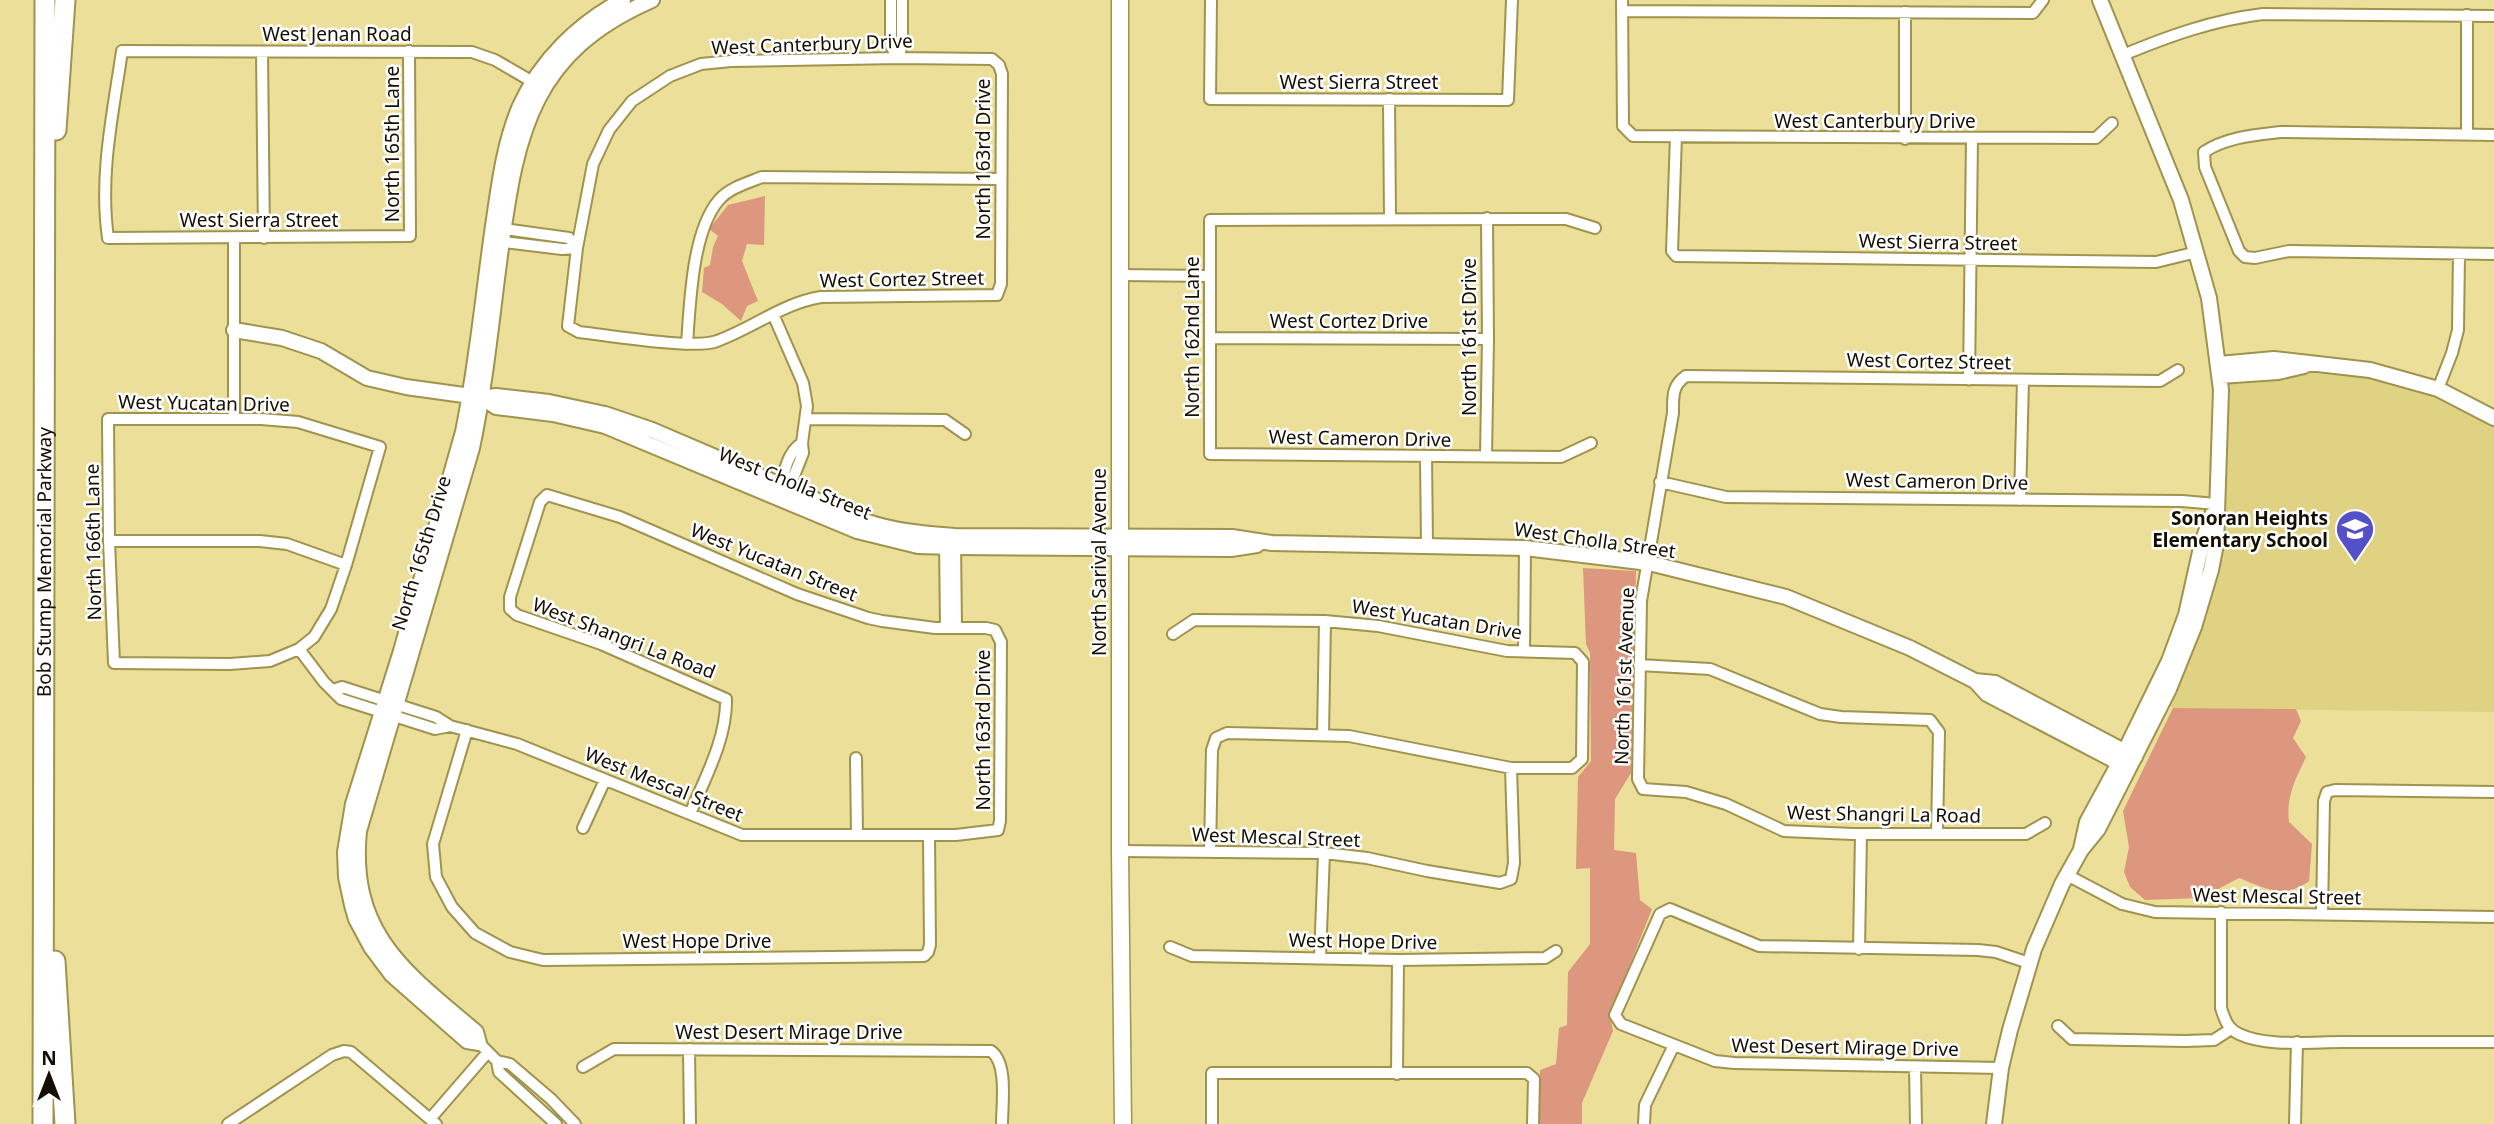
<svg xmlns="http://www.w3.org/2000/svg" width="2494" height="1124" viewBox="0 0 2494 1124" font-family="'Noto Sans',sans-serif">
	<rect width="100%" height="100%" fill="#ebdf99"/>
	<!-- built -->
	<path fill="#e0d283" d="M2290,372L2375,376L2404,384L2441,397L2494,424V712L2173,708L2165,704L2220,542L2228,441L2227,385L2231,380Z"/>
	<!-- green -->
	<path fill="#dd977f" d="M765,196L764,245L747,244L742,261L758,301L747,306L741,321L722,304L702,292L704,268L710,265L713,247L718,236L709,229L728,205Z
		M1583,568L1636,571L1631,773L1615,799L1614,850L1636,853L1640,900L1652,909L1610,1015L1613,1031L1582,1103V1124H1540V1070L1556,1064L1559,1028L1567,1025L1568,972L1590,944V868L1576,869L1578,777L1591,761L1590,653L1586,644Z
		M2173,708L2296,709L2301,721L2293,738L2306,757C2295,780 2286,797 2289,822L2312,844L2309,881C2283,900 2265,888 2239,878L2201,898L2145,900L2130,887L2124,872L2129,847L2123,811Z"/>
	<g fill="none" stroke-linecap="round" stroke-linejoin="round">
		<!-- minor casing -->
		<g stroke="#9f934e" stroke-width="14">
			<path id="minor" d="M891,0V46L898,58
				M1211,0L1210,99L1508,100L1512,0
				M1622,0L1623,126L1633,136L2096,138L2112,123
				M1622,11L2033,13L2043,0
				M409,51L410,236L108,238C99,175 113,113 122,51L472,52L495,60L538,85
				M262,52L264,238
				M2123,55C2169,36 2213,20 2263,14L2494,16
				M898,58L992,59L999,65L1002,74L1001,284L997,295L821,297C783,303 753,328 717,341C695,350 607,335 579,332L568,326L577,248L593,164L609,130L632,101L670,76L701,64L731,61Z
				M898,58L902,45V0
				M1389,99L1390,219
				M2467,135V15
				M2494,135L2281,132C2255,135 2226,137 2204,152L2205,167L2239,251L2245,257L2255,258L2289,251L2494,254
				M1676,136L1672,251L1676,256L2156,262L2197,252
				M1905,139V12
				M497,228L569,238L577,248
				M234,238V419
				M496,241L562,249L577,248
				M1119,275L1210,276
				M773,314L803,383L807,406L802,443L803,453L792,481L782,493
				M1210,338L1488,339
				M687,344C690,303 692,231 719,200C729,188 747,183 762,177L1001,179
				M1969,380L1972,139
				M2438,389L2452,353L2458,330L2459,254
				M108,419H261L298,422L380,447L346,565L331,609L314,637L299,649L270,661L230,664L114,663L109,541Z
				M806,419L945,420L965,434
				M1591,443L1561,457L1210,454V220L1566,219L1595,228
				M1426,456L1427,545
				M1486,456L1488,339L1487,218
				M1660,482L1726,497L2182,501L2216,504
				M785,488C781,473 789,451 802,443
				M2020,500L2023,380
				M955,539L956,628
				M109,541H260L287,544L346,565
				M945,542L946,628
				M1173,634L1194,620L1325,621L1378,626L1507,651L1575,653L1583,662L1582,759L1572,768H1511L1349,736L1227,733L1216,738L1212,750L1210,851
				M299,649L324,682L341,699L435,729L450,726
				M1524,651L1525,548
				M1639,665L1710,669L1820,714L1841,717L1930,720L1939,732L1937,833
				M333,690L342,687L436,717L450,726L517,744L742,835H956L998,830L1000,821L1001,642L995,630L986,628H935L882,621L868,618L797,594L620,517L547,495L540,502L510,597V609L517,615L601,644L726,699C727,738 705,778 690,814
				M467,730L433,844L436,877L452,907L475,933L510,952L543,960L924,956L928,952L930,945L929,835
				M1323,735L1325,621
				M856,758L857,834
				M2045,823L2026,834H1853L1784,831L1726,804L1686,792L1643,789L1638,779L1641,601L1673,413C1673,397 1672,385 1686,376L2160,381L2178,370
				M583,828L605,780
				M1120,851L1324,853L1367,858L1427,871L1500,883L1511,879L1514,863L1511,768
				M2067,875L2122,904L2155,912L2494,917
				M2221,912V1008C2225,1020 2227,1028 2239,1034C2266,1047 2311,1042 2342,1042C2392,1042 2443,1042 2494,1042
				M2322,913L2324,801L2327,792L2335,790L2494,792
				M1170,947L1192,956L1398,960L1545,958L1556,951
				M1859,949L1861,834
				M1320,958L1324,853
				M2058,1026L2072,1039L2186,1041L2214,1040L2231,1029
				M479,1043L497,1061L510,1064L551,1099L575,1124
				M689,1049L690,1124
				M497,1061L499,1072L556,1124
				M583,1067L614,1049L991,1051C1008,1063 1002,1104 1002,1124
				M1915,1067L1916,1124
				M2001,1068L1734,1063L1715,1061L1621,1024L1615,1015L1660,914L1670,909L1759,946L1978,950L1996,952L2029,963
				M1397,1074L1398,960
				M430,1119L488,1052
				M228,1124L332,1055L344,1051L351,1052L436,1124
				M1212,1124V1073H1527L1534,1079L1533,1124
				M1644,1124L1645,1105L1674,1045
				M2295,1124L2297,1042"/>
		</g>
		<!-- tertiary casing -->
		<g stroke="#9f934e" stroke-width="18">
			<path id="tertiary" d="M623,0C579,23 541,60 520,106C504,143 499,185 493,226C483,295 477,364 463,432L401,651L353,804L345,852L346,877L352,905L356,919L371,947L392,975L467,1041L479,1043L476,1032C405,972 349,934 359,831L472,448C486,382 492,314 501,248C517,130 533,52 652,0
				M234,330L282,338L321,351L367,378L406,387L471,396L483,398L496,407L553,414L605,426L857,531L918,546L955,547L1231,549L1257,545
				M2219,364L2274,359L2370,370L2438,389L2494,418
				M2220,376L2278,372L2304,366
				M483,398L496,396L549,402L605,414L652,430L865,521C894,531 924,534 955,536L1232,537L1272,543L1525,548L1649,563L1786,597L1910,648L1975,681L1995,683L2135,757
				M1975,681L1987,694L2125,766
				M2081,849L2087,822L2119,763L2169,661L2186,615L2202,543L2212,515
				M1994,1124L2001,1068L2010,1030L2034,949L2062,884L2081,850L2098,829L2169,689L2194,627L2211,570L2216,544L2221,390L2209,298L2181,200L2100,0"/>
		</g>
		<!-- secondary casing -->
		<g stroke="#9f934e" stroke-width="19">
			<path id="secondary" d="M1120,0V851L1123,1124"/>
		</g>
		<!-- motorway casing -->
		<g stroke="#9f934e" stroke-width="23">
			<g id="motorway">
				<path d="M56,130L65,0"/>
				<path d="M55,961L65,1124"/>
				<path id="s1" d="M43,1124L45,0"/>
			</g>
		</g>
		<!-- minor -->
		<use href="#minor" stroke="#fff" stroke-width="10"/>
		<!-- tertiary -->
		<use href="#tertiary" stroke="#fff" stroke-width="14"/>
		<!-- secondary -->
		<use href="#secondary" stroke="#fff" stroke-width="16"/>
		<!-- motorway -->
		<use href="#motorway" stroke="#fff" stroke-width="19"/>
	</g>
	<!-- icons -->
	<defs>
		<g id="school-pin" transform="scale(2.0125)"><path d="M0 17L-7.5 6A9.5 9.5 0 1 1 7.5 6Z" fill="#5450c7" stroke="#fefefe"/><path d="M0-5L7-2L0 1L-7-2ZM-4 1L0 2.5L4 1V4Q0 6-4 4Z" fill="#fff"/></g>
	</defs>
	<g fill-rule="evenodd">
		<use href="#school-pin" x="2355" y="529"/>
	</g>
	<g text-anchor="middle" stroke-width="5" stroke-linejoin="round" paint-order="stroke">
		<!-- street labels -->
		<g font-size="19" fill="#130e00" stroke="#fefefe">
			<text x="337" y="41">West Jenan Road</text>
			<text transform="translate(812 44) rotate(-2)" y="7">West Canterbury Drive</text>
			<text x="1359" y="89">West Sierra Street</text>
			<text x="1875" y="128">West Canterbury Drive</text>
			<text transform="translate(392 144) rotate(-90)" y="7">North 165th Lane</text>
			<text transform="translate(983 159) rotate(-90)" y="7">North 163rd Drive</text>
			<text x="259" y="227">West Sierra Street</text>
			<text transform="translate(1938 242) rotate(1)" y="7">West Sierra Street</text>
			<text transform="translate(902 279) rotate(-1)" y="7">West Cortez Street</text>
			<text x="1349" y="328">West Cortez Drive</text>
			<text transform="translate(1192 337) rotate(-90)" y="7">North 162nd Lane</text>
			<text transform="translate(1469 337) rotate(-90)" y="7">North 161st Drive</text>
			<text transform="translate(1929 361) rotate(1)" y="7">West Cortez Street</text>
			<text transform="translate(204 403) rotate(1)" y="7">West Yucatan Drive</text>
			<text transform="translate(1360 438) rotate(1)" y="7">West Cameron Drive</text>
			<text transform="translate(1937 481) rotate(1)" y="7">West Cameron Drive</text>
			<text transform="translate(795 483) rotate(22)" y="7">West Cholla Street</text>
			<text transform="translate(1595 540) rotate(8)" y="7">West Cholla Street</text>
			<text transform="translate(93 542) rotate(-91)" y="7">North 166th Lane</text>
			<text transform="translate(421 553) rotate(-73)" y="7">North 165th Drive</text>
			<text dy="7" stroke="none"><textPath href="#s1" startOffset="562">Bob Stump Memorial Parkway</textPath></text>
			<text transform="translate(774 562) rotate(22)" y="7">West Yucatan Street</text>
			<text transform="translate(1099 562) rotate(-90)" y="7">North Sarival Avenue</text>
			<text transform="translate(1437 619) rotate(9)" y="7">West Yucatan Drive</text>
			<text transform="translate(624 638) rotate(21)" y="7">West Shangri La Road</text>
			<text transform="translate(1624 676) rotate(-88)" y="7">North 161st Avenue</text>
			<text transform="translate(983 730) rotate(-90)" y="7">North 163rd Drive</text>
			<text transform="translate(664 784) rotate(22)" y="7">West Mescal Street</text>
			<text transform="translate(1884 814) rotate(1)" y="7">West Shangri La Road</text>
			<text transform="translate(1276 837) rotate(2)" y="7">West Mescal Street</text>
			<text transform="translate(2277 896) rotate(1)" y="7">West Mescal Street</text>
			<text x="697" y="948">West Hope Drive</text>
			<text transform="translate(1363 941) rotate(1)" y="7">West Hope Drive</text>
			<text x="789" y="1039">West Desert Mirage Drive</text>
			<text transform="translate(1845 1047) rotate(1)" y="7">West Desert Mirage Drive</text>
		</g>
		<!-- poi labels -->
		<g font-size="19" font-weight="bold" fill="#130e00" stroke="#fefefe" text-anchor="end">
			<text x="2328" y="525">Sonoran Heights<tspan x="2328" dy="22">Elementary School</tspan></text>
		</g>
	</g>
	<!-- north arrow -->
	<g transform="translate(49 1075)" stroke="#fefefe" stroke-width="5" paint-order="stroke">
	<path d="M0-5L12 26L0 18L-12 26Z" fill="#130e00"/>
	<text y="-10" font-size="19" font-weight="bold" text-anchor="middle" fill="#130e00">N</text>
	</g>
</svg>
